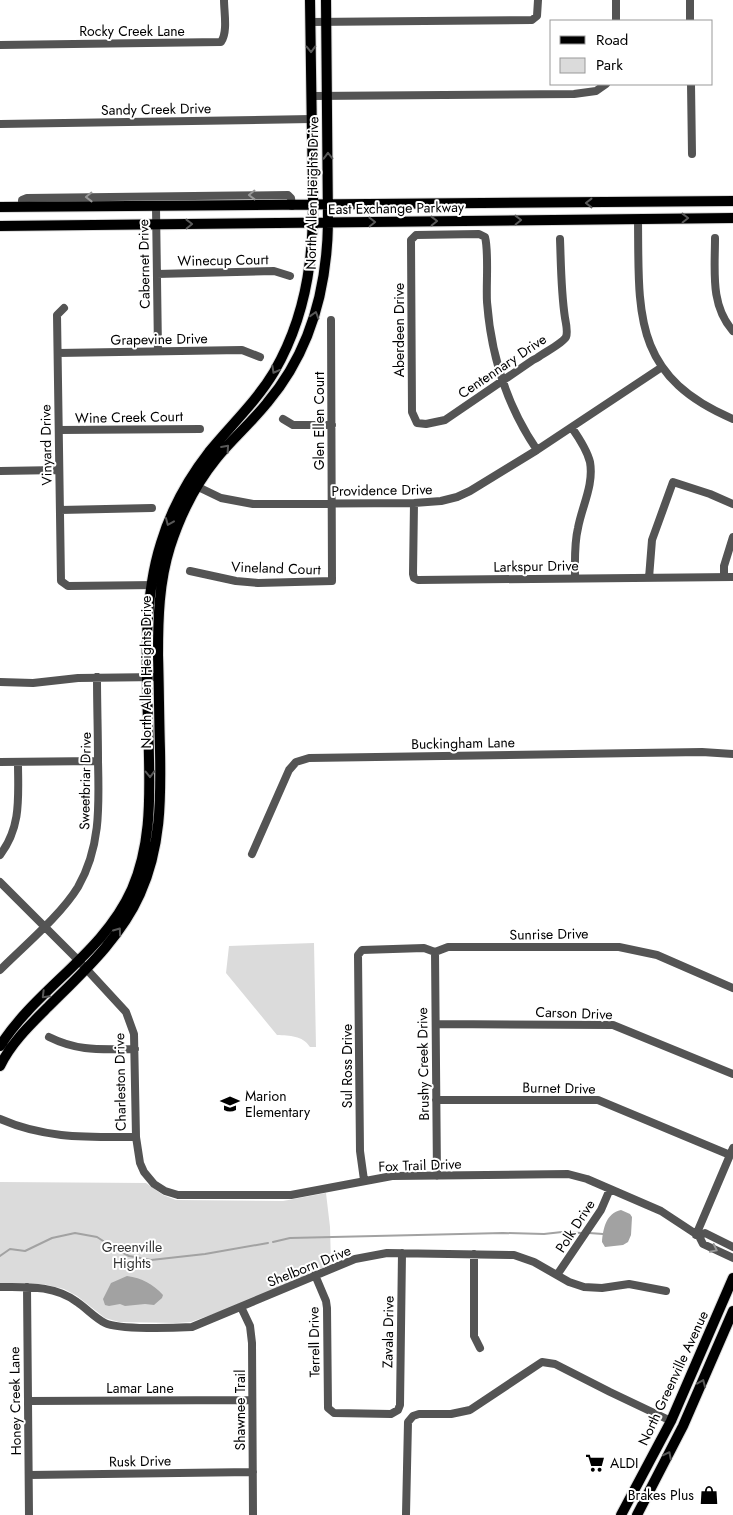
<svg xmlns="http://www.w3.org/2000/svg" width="733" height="1515" viewBox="0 0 733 1515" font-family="Jost,sans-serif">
	<rect width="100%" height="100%" fill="#fff"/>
	<!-- green -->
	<path fill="#dbdbdb" d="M314,943L316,1047H310C302,1035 290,1036 277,1035L226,973L229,946Z
		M0,1182L146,1183L163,1195L176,1200L283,1201L326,1193L330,1227L331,1264L241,1304L191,1322L176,1323L119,1322L105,1318L77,1296L64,1289L43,1284H0Z"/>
	<!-- water -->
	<path fill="#a2a2a2" d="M621,1210L630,1214L632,1217L631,1235L628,1242L623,1245L605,1247L602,1242C603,1229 606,1213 621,1210Z
		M127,1276C142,1278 153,1284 163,1295L162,1298L154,1305L145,1304L125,1306L120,1304L109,1306L105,1305L103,1299L111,1283Z"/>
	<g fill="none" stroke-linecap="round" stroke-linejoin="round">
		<!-- stream -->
		<path stroke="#a2a2a2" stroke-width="2" d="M589,1233L603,1234
			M273,1242L290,1238L503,1233L544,1234L562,1232L582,1233
			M0,1256L10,1249L25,1251L52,1238L75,1233L97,1237L114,1248L129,1256L151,1260L205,1254L268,1243"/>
		<!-- major casing -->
		<g stroke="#dbdbdb" stroke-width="12">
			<path id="major" d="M0,207L733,201
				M0,226L733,218
				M0,1046C37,988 103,954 132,889C150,847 150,804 149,759C148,690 140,609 161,543C171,510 188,479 209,452C231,425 256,402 274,372C318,296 314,222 312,138C311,92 311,46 310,0
				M0,1066C11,1043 30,1025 48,1007C82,973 120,939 140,894C161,847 161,800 160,750C159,718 159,687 158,655C158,618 159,582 170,547C180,516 195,485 216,459C232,439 251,423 267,403C311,351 327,289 328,223L326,0
				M621,1515L671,1421L733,1278
				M637,1515L683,1426L733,1311"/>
		</g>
		<!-- minor -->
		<path stroke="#545454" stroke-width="8" d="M616,0V21
			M690,0V21
			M310,22L532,20L537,16L538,0
			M0,45L221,42C228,32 224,12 224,0
			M691,84L692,154
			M312,96L574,94L596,91L606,84
			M0,124L312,119
			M22,207V200L27,198L288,195L291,198L292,206
			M156,207L158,351
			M638,219C639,314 632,376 733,419
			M715,238C715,271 710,305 733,331
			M157,274L274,271L290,276
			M64,308L57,315L61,581L68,586L156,585
			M58,353L242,350L260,357
			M283,419L293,425H332
			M572,428C579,438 587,450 590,462C594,485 582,506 578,528C574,544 575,561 575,578
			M59,430L200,429
			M537,450C507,406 491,355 487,302C486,284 489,252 485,237L479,234L416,235L411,240L412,412L417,423L426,424L445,420L533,360L537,358C543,353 562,344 566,337C568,332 566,323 565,318C561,292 561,265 560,239
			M0,471L59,470
			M194,485L221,498L253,504L414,503L441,501L457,497L470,491L537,450L662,367
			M414,503L413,574L414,578L418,580L733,577
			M60,510L152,508
			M190,571L236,581L258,583L332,581L331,320
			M724,577V566L733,537
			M649,578L652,540L673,482L710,494L733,504
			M0,682L33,683L78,678L159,677
			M0,762L98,761
			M252,854L289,770L296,762L309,758L702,752L733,754
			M0,855C22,826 18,796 18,762
			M0,882L79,961L126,1012L134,1034L136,1137L140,1163L144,1172L154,1184L165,1191L178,1195H291L392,1176L568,1174L587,1179L661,1211L699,1236L703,1244L733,1258
			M435,952L437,1176
			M0,970C24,946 61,915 78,887C101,847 99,805 98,761C98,733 97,705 97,677
			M436,1024L613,1025L733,1074
			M49,1037C79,1052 102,1049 135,1049
			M436,1100H598L730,1155
			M0,1119C45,1139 88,1137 136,1137
			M364,1180L360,1151L358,955L362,950L424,948L435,952L448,947H619L657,955L733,988
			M696,1235L733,1148
			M699,1236L705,1233L733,1247
			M474,1254V1336L480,1348
			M315,1275L326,1301L327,1308L328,1408L334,1413L391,1414L398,1410L400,1405L402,1253
			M557,1275L601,1210L610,1189
			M0,1287C27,1287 54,1285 77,1302C86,1308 95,1318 105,1323C119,1330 174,1328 192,1327L355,1259L387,1253L514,1255L534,1262L569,1282L584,1287L602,1288L629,1284L666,1291
			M27,1287L29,1515
			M241,1307L250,1326L252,1343L253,1515
			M28,1401L252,1400
			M29,1475L253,1472
			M406,1514L408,1422L413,1416L419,1414H451L470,1410L542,1362L555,1364L610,1392L671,1421"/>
		<!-- major -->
		<use href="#major" stroke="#000" stroke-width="10"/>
	</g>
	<!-- one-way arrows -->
	<defs><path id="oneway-chevron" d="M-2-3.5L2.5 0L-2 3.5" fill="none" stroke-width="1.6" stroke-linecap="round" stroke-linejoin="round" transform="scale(1.25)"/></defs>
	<g stroke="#595959">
		<use href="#oneway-chevron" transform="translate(311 49) rotate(89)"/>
		<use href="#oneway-chevron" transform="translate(328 156) rotate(-91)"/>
		<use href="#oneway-chevron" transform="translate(589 203) rotate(180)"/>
		<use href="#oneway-chevron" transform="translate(685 218) rotate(-1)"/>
		<use href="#oneway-chevron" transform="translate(518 220) rotate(-1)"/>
		<use href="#oneway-chevron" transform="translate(434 221) rotate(-1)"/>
		<use href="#oneway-chevron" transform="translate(372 222) rotate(-1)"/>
		<use href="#oneway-chevron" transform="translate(189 224) rotate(-1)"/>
		<use href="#oneway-chevron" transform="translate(315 315) rotate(-73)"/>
		<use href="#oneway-chevron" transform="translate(275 370) rotate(119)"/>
		<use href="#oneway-chevron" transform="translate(226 448) rotate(-48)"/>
		<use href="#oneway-chevron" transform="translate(169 522) rotate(113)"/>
		<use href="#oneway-chevron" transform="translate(150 774) rotate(89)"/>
		<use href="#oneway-chevron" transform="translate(118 931) rotate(-54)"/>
		<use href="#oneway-chevron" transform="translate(45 995) rotate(135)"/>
		<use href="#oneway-chevron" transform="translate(702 1383) rotate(-67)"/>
		<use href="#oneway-chevron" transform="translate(668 1455) rotate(-63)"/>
	</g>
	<g stroke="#989898">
		<use href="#oneway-chevron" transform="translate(252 195) rotate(179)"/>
		<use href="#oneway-chevron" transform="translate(89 197) rotate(179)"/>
		<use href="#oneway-chevron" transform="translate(714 1249) rotate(26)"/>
	</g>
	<!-- icons -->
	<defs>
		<g id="school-bare" transform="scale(1.5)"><path d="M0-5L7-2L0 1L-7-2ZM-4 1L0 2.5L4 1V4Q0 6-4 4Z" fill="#000" stroke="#fff" stroke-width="2.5" paint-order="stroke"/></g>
		<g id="supermarket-bare" transform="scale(1.5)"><path d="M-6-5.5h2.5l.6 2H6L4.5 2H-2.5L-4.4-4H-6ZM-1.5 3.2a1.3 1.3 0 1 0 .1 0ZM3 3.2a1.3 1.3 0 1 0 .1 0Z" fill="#000" stroke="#fff" stroke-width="2.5" paint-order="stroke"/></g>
		<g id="shop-bare" transform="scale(1.5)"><path d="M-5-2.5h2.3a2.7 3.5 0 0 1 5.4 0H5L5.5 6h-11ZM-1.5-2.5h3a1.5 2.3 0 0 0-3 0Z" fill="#000" stroke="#fff" stroke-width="2.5" paint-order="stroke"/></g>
	</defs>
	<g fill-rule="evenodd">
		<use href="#school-bare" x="230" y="1104"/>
		<use href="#supermarket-bare" x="595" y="1463"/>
		<use href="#shop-bare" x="709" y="1495"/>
	</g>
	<g text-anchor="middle" stroke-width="4" stroke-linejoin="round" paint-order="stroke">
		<!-- street labels -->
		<g font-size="14" fill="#000" stroke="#fff">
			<text x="132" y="36">Rocky Creek Lane</text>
			<text transform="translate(156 109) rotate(-1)" y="5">Sandy Creek Drive</text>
			<text transform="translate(312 193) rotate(-89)" y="5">North Allen Heights Drive</text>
			<text transform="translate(396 208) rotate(-1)" y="5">East Exchange Parkway</text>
			<text transform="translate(223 260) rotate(-1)" y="5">Winecup Court</text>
			<text transform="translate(144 264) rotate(-91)" y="5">Cabernet Drive</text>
			<text transform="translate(399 330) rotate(-90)" y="5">Aberdeen Drive</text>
			<text transform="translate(159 339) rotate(-1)" y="5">Grapevine Drive</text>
			<text transform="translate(502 366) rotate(-34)" y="5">Centennary Drive</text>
			<text transform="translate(129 417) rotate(-1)" y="5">Wine Creek Court</text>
			<text transform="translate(319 421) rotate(-90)" y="5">Glen Ellen Court</text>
			<text transform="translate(46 445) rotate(-91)" y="5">Vinyard Drive</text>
			<text transform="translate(382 490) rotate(-1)" y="5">Providence Drive</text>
			<text transform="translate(536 566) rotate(-1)" y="5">Larkspur Drive</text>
			<text transform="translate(276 568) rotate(2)" y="5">Vineland Court</text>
			<text transform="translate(146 672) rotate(-90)" y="5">North Allen Heights Drive</text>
			<text transform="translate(463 743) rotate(-1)" y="5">Buckingham Lane</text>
			<text transform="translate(85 781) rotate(-89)" y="5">Sweetbriar Drive</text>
			<text transform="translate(549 934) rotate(-1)" y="5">Sunrise Drive</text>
			<text transform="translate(574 1013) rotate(2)" y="5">Carson Drive</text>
			<text transform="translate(423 1064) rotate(-91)" y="5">Brushy Creek Drive</text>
			<text transform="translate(347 1066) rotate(-90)" y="5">Sul Ross Drive</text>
			<text transform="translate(120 1082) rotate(-91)" y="5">Charleston Drive</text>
			<text transform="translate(559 1088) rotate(1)" y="5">Burnet Drive</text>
			<text transform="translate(420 1165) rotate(-2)" y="5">Fox Trail Drive</text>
			<text transform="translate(575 1226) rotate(-57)" y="5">Polk Drive</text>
			<text transform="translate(309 1266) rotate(-22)" y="5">Shelborn Drive</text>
			<text transform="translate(388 1332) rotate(-89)" y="5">Zavala Drive</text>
			<text transform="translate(314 1342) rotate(-91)" y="5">Terrell Drive</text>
			<text transform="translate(673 1378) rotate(-65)" y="5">North Greenville Avenue</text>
			<text x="140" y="1393">Lamar Lane</text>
			<text transform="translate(15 1401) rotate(-91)" y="5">Honey Creek Lane</text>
			<text transform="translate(240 1410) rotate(-90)" y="5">Shawnee Trail</text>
			<text transform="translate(140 1461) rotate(-1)" y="5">Rusk Drive</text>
		</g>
		<!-- poi labels -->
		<g font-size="14" fill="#000" stroke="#fff" text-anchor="start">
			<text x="245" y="1101">Marion<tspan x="245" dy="16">Elementary</tspan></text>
			<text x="610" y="1468">ALDI</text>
			<text x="694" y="1500" text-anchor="end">Brakes Plus</text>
		</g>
		<!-- park labels -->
		<g font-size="14" fill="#323232" stroke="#fff">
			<text x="132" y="1252">Greenville<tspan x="132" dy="16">Hights</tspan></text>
		</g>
	</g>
	<!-- legend -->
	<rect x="550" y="20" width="162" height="65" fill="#ffffff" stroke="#999999"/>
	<rect x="560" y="36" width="25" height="8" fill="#000000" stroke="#999999"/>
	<text x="596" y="45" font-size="15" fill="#000000">Road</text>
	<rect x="560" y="58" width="25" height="15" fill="#dbdbdb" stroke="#999999"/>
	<text x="596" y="70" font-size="15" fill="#000000">Park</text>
</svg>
